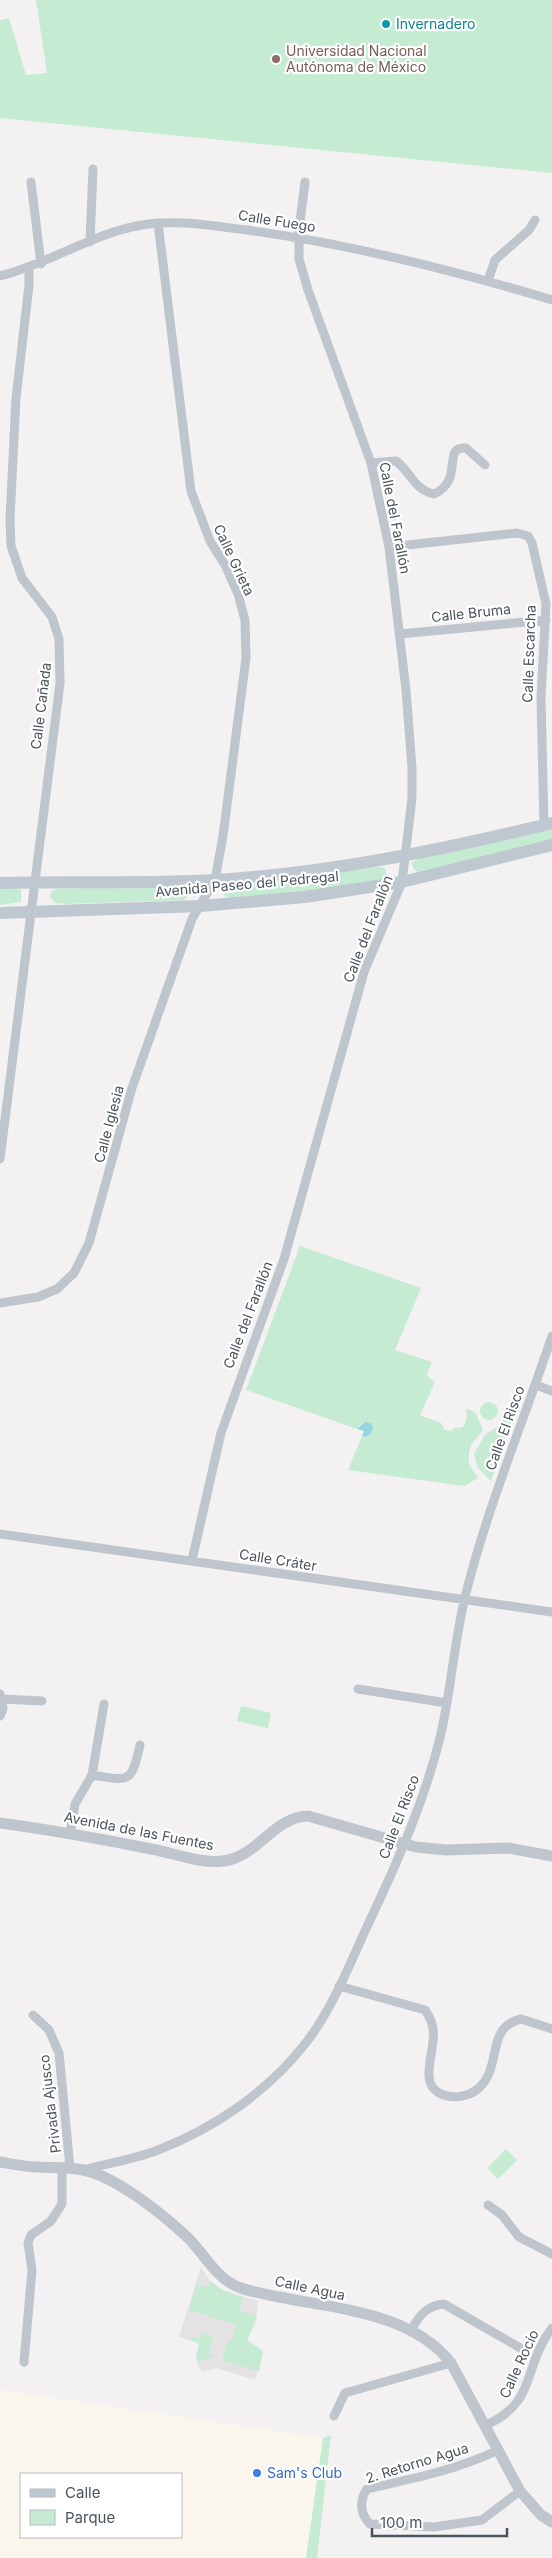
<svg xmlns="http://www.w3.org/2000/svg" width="552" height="2558" viewBox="0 0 552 2558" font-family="Inter,sans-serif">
	<rect width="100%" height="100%" fill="#f3f1f1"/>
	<!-- commercial -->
	<path fill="#fbf6ed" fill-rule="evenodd" d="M0,2390L323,2438L306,2558H0ZM21,2474H181V2537H21Z"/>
	<!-- education -->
	<path fill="#e4e2e2" d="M201,2267L210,2281L220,2289L258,2301L256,2320L247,2340L263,2351L255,2380L217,2368L202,2372L196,2358L199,2343L179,2337Z"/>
	<!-- green -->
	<path fill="#c5ebd3" d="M36,0H552V173L0,118V20L9,18L26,75L47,73Z
		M552,826V841L416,872L411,863L422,857Z
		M378,867L385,868L387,875L383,879L310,891L232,898L225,896L222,892L223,886Z
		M104,887H181L189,891L188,897L184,900L66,904L55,903L50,897L51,892L56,889Z
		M16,888L21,890V902L0,905V889Z
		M300,1246L421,1288L395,1350L432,1362L427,1374L429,1378L435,1382L420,1415L441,1423L445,1430L451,1431L456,1427L459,1428L464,1426L467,1417L466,1409L475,1412L483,1430L471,1445L469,1453V1464L478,1478L464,1486L348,1470L362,1436L368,1437L373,1430L362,1423L357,1429L246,1390Z
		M480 1411a9 9 0 1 1 18 0a9 9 0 1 1-18 0Z
		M507,1413L514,1415L491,1481L477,1467L474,1454L485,1435L501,1424Z
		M241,1706L271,1713L268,1728L237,1721Z
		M506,2149L517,2160L498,2179L487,2168Z
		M210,2281L225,2292L243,2297L240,2311L257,2317L247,2340L263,2351L259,2371L222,2361L228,2340L232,2341L237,2325L189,2310L196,2285L208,2287Z
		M202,2332L213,2336L208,2354L215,2357L199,2361L202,2372L196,2358L199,2344L191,2340L192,2337L200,2339Z
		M331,2435L317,2558H306L323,2438Z"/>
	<!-- water -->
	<path fill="#97d5e3" d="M365,1422L372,1424L373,1428L371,1434L366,1437L362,1436L364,1431L357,1429Z"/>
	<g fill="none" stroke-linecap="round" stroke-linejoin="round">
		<!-- minor -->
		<path stroke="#bec5cc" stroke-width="9" d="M31,182L41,264
			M90,242L93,169
			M0,276C49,264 93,233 142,225C176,219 212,226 247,230C350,244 453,270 552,300
			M488,281L495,260L529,230L535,220
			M371,463L396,461C411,472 414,490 434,494C465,480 441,446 466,448L485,465
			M389,547L517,533L528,536L532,543L546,604L541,698L544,825
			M400,634L546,620
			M0,1159L60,683L59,639L52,617L22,578L11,546L10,519L16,398L29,285V269
			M0,1303L38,1297L57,1289L74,1273L89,1243L132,1088L192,919L215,880L223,836L246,658L245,620L238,594L225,565L210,541L191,491L158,223
			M536,1385L552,1391
			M0,1534L552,1612
			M192,1560L221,1433L284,1259L364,972L402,882L412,798V768L406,690L389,547L371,463L308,290L299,259V230L305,182
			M358,1689L447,1703
			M3,1699L42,1701
			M0,1716L3,1709L0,1694
			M92,1775C130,1781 131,1784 140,1745
			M70,1833L75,1804L92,1775L104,1704
			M339,1986L425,2010C442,2033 428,2051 429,2076C430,2099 460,2101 475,2091C505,2070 483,2028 521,2019L552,2029
			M33,2015L49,2030L59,2053L70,2168
			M84,2170C109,2163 135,2159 158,2150C215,2128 267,2092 305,2044C334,2007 351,1960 371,1918C399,1859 424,1801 440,1738C451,1691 454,1643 465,1597C487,1508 523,1423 552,1336
			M488,2205L502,2215L519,2237L552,2254
			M412,2329C419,2315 428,2305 444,2304L522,2349
			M24,2362L32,2270L28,2243L31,2235L51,2221L62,2204V2168
			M334,2416L345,2393L451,2363
			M486,2425C538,2402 522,2367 552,2328
			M498,2450C457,2470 411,2479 367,2489C359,2501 360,2514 370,2524L434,2527L482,2520L520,2491"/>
		<!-- tertiary -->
		<path stroke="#bec5cc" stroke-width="11" d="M0,1823C51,1830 101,1839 151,1849C174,1853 200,1864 223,1861C258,1857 273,1817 308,1816L416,1847L446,1850L508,1848L552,1856
			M0,2162C12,2164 25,2167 38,2167C53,2168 68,2167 83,2170C115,2176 161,2213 185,2235C204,2252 213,2276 238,2287C251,2292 266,2294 279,2297C338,2309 412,2313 451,2363L520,2491L541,2515L552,2522"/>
		<!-- secondary -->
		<path stroke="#bfc8d0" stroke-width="12" d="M0,883C72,881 144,884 216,880C330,873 441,850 552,823
			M0,913L201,906L305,897L402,882L552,845"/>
	</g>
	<!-- markers -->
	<circle fill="#0f9aa8" stroke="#fff" stroke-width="2" cx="386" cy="24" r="5"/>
	<circle fill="#8d6e63" stroke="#fff" stroke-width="2" cx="276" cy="59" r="5"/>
	<circle fill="#3f7fe0" stroke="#fff" stroke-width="2" cx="257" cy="2473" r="5"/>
	<g text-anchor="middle" stroke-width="4.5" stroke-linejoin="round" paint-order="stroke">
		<!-- culture labels -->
		<g font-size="14" fill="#0d838f" stroke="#fff" text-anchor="start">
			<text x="396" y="29">Invernadero</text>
		</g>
		<!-- education labels -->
		<g font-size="14" fill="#785e54" stroke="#fff" text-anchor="start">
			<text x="286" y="56">Universidad Nacional<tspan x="286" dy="16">Autónoma de México</tspan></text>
		</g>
		<!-- street labels -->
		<g font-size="14" fill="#4b545c" stroke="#fff">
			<text transform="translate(277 221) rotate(9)" y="5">Calle Fuego</text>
			<text transform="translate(395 518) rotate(79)" y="5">Calle del Farallón</text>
			<text transform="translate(234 560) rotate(65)" y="5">Calle Grieta</text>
			<text transform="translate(471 613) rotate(-6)" y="5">Calle Bruma</text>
			<text transform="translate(529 654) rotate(-88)" y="5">Calle Escarcha</text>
			<text transform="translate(41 706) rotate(-83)" y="5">Calle Cañada</text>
			<text transform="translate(247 884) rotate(-5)" y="5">Avenida Paseo del Pedregal</text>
			<text transform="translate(368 929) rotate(-69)" y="5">Calle del Farallón</text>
			<text transform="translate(109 1124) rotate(-75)" y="5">Calle Iglesia</text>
			<text transform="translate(248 1315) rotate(-69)" y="5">Calle del Farallón</text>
			<text transform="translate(505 1428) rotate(-70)" y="5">Calle El Risco</text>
			<text transform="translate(278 1560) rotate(9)" y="5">Calle Cráter</text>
			<text transform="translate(399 1817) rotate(-69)" y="5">Calle El Risco</text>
			<text transform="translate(139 1831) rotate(11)" y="5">Avenida de las Fuentes</text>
			<text transform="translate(50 2104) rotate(-97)" y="5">Privada Ajusco</text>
			<text transform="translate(310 2288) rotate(12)" y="5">Calle Agua</text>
			<text transform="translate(519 2364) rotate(-65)" y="5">Calle Rocío</text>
			<text transform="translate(417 2463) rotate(-17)" y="5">2. Retorno Agua</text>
		</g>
		<!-- shop labels -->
		<g font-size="14" fill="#366cbe" stroke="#fff" text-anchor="start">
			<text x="267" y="2478">Sam's Club</text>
		</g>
	</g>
	<!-- legend -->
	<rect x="20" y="2473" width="162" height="65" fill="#ffffff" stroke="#b7bbbe"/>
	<rect x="30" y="2489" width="25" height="8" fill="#bfc8d0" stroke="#b7bbbe"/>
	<text x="65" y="2498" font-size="15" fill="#4b545c">Calle</text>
	<rect x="30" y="2510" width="25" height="15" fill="#c5ebd3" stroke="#b7bbbe"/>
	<text x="65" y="2523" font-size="15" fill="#4b545c">Parque</text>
	<!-- scale -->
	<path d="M372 2528v8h135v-8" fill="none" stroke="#4b545c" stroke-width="2.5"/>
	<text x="380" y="2528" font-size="15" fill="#4b545c" stroke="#ffffff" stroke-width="4" paint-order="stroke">100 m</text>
</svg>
